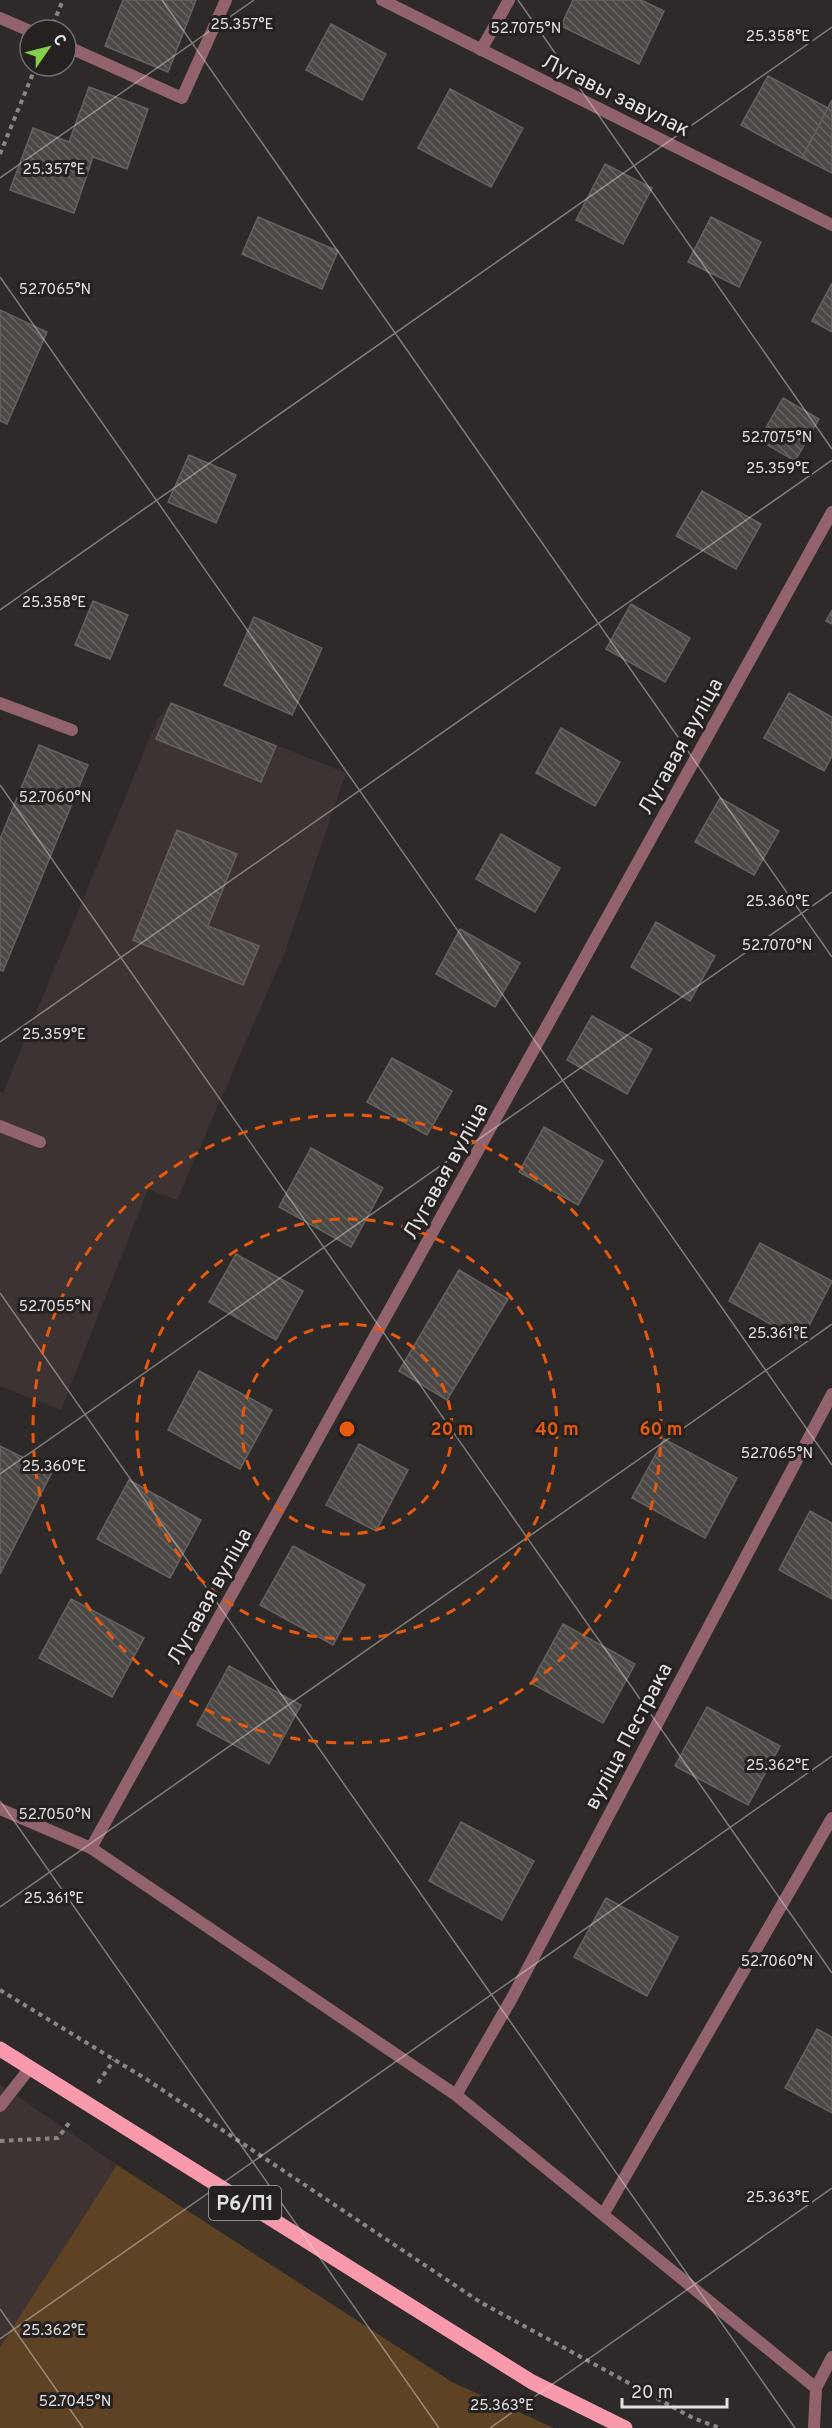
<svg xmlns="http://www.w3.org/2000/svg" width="832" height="2428" viewBox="0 0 832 2428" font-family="Overpass,sans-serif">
	<defs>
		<pattern id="building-back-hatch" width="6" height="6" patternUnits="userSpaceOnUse" patternTransform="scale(1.5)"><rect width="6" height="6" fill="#4b4846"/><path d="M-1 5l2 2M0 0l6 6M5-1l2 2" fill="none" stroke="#656260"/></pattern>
	</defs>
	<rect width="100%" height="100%" fill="#2e2a2a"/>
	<!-- built -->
	<path fill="#3d3332" d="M171,703L346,773L284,954L177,1200L148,1189L61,1410L0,1386V1092L3,1093L158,718Z
		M0,2084L117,2165L0,2347Z"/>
	<!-- grass -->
	<path fill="#5d4324" d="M117,2165L452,2382L554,2428H0V2347Z"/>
	<!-- building -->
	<path fill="url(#building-back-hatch)" stroke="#65615f" stroke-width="1.5" d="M123,0H196L168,72L105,46Z
		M573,0H641L664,11L639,64L561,26Z
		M331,24L386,54L362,100L306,70Z
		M768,76L828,108L802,158L741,125Z
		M89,87L148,109L127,169L93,157L74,213L10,190L33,128L69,142Z
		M450,89L523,128L491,187L418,148Z
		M832,100V173L802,158Z
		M605,164L652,188L623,244L576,220Z
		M258,217L338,251L322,289L242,254Z
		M711,217L761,242L739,287L688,262Z
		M832,283V332L812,321Z
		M0,310L47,332L7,424L0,421Z
		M783,398L819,419L795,461L759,440Z
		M189,455L236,475L216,523L168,502Z
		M702,491L761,524L736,569L676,536Z
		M93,601L128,615L110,659L75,645Z
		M631,604L690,638L665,682L606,649Z
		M832,610V624L826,621Z
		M254,617L322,648L292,715L224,685Z
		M789,693L832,717V756L824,771L764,738Z
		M171,703L276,746L261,782L156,739Z
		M561,728L620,762L595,806L536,773Z
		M39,745L88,765L3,971L0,970V839Z
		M720,798L779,831L754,875L695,842Z
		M177,830L237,854L208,926L259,946L243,985L133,940Z
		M501,834L560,868L535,912L476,879Z
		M656,922L715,956L690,1001L631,967Z
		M460,929L520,963L495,1007L436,974Z
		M592,1016L652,1049L627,1094L567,1060Z
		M392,1058L452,1091L427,1135L367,1102Z
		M544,1127L603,1161L578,1205L519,1172Z
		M311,1148L383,1188L351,1247L279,1207Z
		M760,1243L832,1281L801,1341L729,1301Z
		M236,1254L303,1291L276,1340L209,1302Z
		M459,1270L508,1299L447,1400L399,1371Z
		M199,1371L272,1410L240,1469L168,1430Z
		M664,1439L737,1478L705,1538L632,1498Z
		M359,1444L408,1470L376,1531L326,1505Z
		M0,1446L52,1472L0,1574Z
		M129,1480L201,1520L170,1578L97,1539Z
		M810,1511L832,1523V1599L779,1570Z
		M293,1546L365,1585L333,1645L260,1605Z
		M71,1599L144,1638L112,1697L39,1658Z
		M563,1624L635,1664L603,1723L531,1683Z
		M229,1666L301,1705L269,1764L197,1725Z
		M707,1707L780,1746L748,1805L675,1766Z
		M461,1822L534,1861L502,1920L429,1881Z
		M606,1898L678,1937L647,1996L574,1957Z
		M817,2029L832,2037V2113L785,2088Z"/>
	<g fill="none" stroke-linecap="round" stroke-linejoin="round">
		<!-- path -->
		<path stroke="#898686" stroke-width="4" stroke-dasharray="4.5 4.5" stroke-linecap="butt" d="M53,24L63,0
			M0,154L36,66
			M0,1990L146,2079L480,2302L693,2418L720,2428
			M98,2083L114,2060
			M0,2141L58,2138L69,2123"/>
		<!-- lane -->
		<path stroke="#92636c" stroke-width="12" d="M0,18L30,31
			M66,46L182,98L226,0
			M481,50L509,0
			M0,703L72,730
			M0,1126L40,1142
			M0,1809L91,1848
			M0,2106L30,2068
			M604,2213L832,1818"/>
		<!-- street -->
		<path stroke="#92636c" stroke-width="12" d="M382,0L832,225
			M456,2095L512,1998L832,1394
			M816,2388L456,2095L91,1848L832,512
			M814,2428L816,2388L832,2357"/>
		<!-- primary -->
		<path stroke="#f999ac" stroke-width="15" d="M0,2049L532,2382L625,2428"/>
	</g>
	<!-- ticks -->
	<path fill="none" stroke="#e3e0e0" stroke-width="1.5" stroke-opacity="0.45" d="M162,0L832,957M518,0L832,449M0,178L254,0M0,277L832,1465M0,610L832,27M0,785L832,1973M0,1042L832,460M0,1293L795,2428M0,1474L832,892M0,1801L439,2428M0,1907L832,1324M0,2309L83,2428M0,2339L832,1756M490,2428L832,2188"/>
	<!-- distance rings -->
	<g fill="none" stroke="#e8590c" stroke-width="3" stroke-dasharray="10 8">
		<circle cx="347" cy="1429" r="105"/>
		<circle cx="347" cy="1429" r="210"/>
		<circle cx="347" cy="1429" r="314"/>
	</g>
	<g text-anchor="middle" stroke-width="6" stroke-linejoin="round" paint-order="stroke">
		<!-- shield labels -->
		<rect fill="#242120" stroke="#aaa7a6" stroke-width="1.5" x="209" y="2186" width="72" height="34" rx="4.5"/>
		<g font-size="20" font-weight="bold" fill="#e3e0e0">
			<text x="245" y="2210">Р6/П1</text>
		</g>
		<!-- street labels -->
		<g font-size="21" fill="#e3e0e0" stroke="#242120">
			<text transform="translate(616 95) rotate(26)" y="7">Лугавы завулак</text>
			<text transform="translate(680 746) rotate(-61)" y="7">Лугавая вуліца</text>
			<text transform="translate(445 1171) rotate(-61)" y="7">Лугавая вуліца</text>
			<text transform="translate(209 1596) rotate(-61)" y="7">Лугавая вуліца</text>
			<text transform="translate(628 1736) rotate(-62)" y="7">вуліца Пестрака</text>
		</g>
	</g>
	<g font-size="15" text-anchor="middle" fill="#e3e0e0" stroke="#242120" stroke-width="6" stroke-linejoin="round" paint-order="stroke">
		<text x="242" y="29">25.357°E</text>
		<text x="526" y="33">52.7075°N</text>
		<text x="778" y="41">25.358°E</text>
		<text x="54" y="174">25.357°E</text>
		<text x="55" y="294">52.7065°N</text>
		<text x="777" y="442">52.7075°N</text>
		<text x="778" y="473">25.359°E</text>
		<text x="54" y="607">25.358°E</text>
		<text x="55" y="802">52.7060°N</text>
		<text x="778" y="906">25.360°E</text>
		<text x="777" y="950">52.7070°N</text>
		<text x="54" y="1039">25.359°E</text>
		<text x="55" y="1311">52.7055°N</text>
		<text x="778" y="1338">25.361°E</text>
		<text x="777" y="1458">52.7065°N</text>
		<text x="54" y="1471">25.360°E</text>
		<text x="778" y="1770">25.362°E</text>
		<text x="55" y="1819">52.7050°N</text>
		<text x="54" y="1903">25.361°E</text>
		<text x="777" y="1966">52.7060°N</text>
		<text x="778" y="2202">25.363°E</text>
		<text x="54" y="2335">25.362°E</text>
		<text x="75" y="2406">52.7045°N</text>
		<text x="502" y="2410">25.363°E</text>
	</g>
	<circle cx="347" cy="1429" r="9" fill="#e8590c" stroke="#242120" stroke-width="3"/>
	<g font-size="18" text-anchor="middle" font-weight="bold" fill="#e8590c" stroke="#242120" stroke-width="6" stroke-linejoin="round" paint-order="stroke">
		<text x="452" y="1435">20 m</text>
		<text x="557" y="1435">40 m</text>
		<text x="661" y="1435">60 m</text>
	</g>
	<!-- north arrow -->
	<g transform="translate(48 48) rotate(55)"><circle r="28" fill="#242120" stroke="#706d6d" stroke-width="1.5"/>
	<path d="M0-4.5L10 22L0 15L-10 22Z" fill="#88cf49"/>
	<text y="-9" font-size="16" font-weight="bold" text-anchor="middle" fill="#e3e0e0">С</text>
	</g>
	<!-- scale -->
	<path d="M622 2398v9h105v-9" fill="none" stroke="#e3e0e0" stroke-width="3"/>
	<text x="631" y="2398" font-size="18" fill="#e3e0e0" stroke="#242120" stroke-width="4.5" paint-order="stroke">20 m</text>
</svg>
